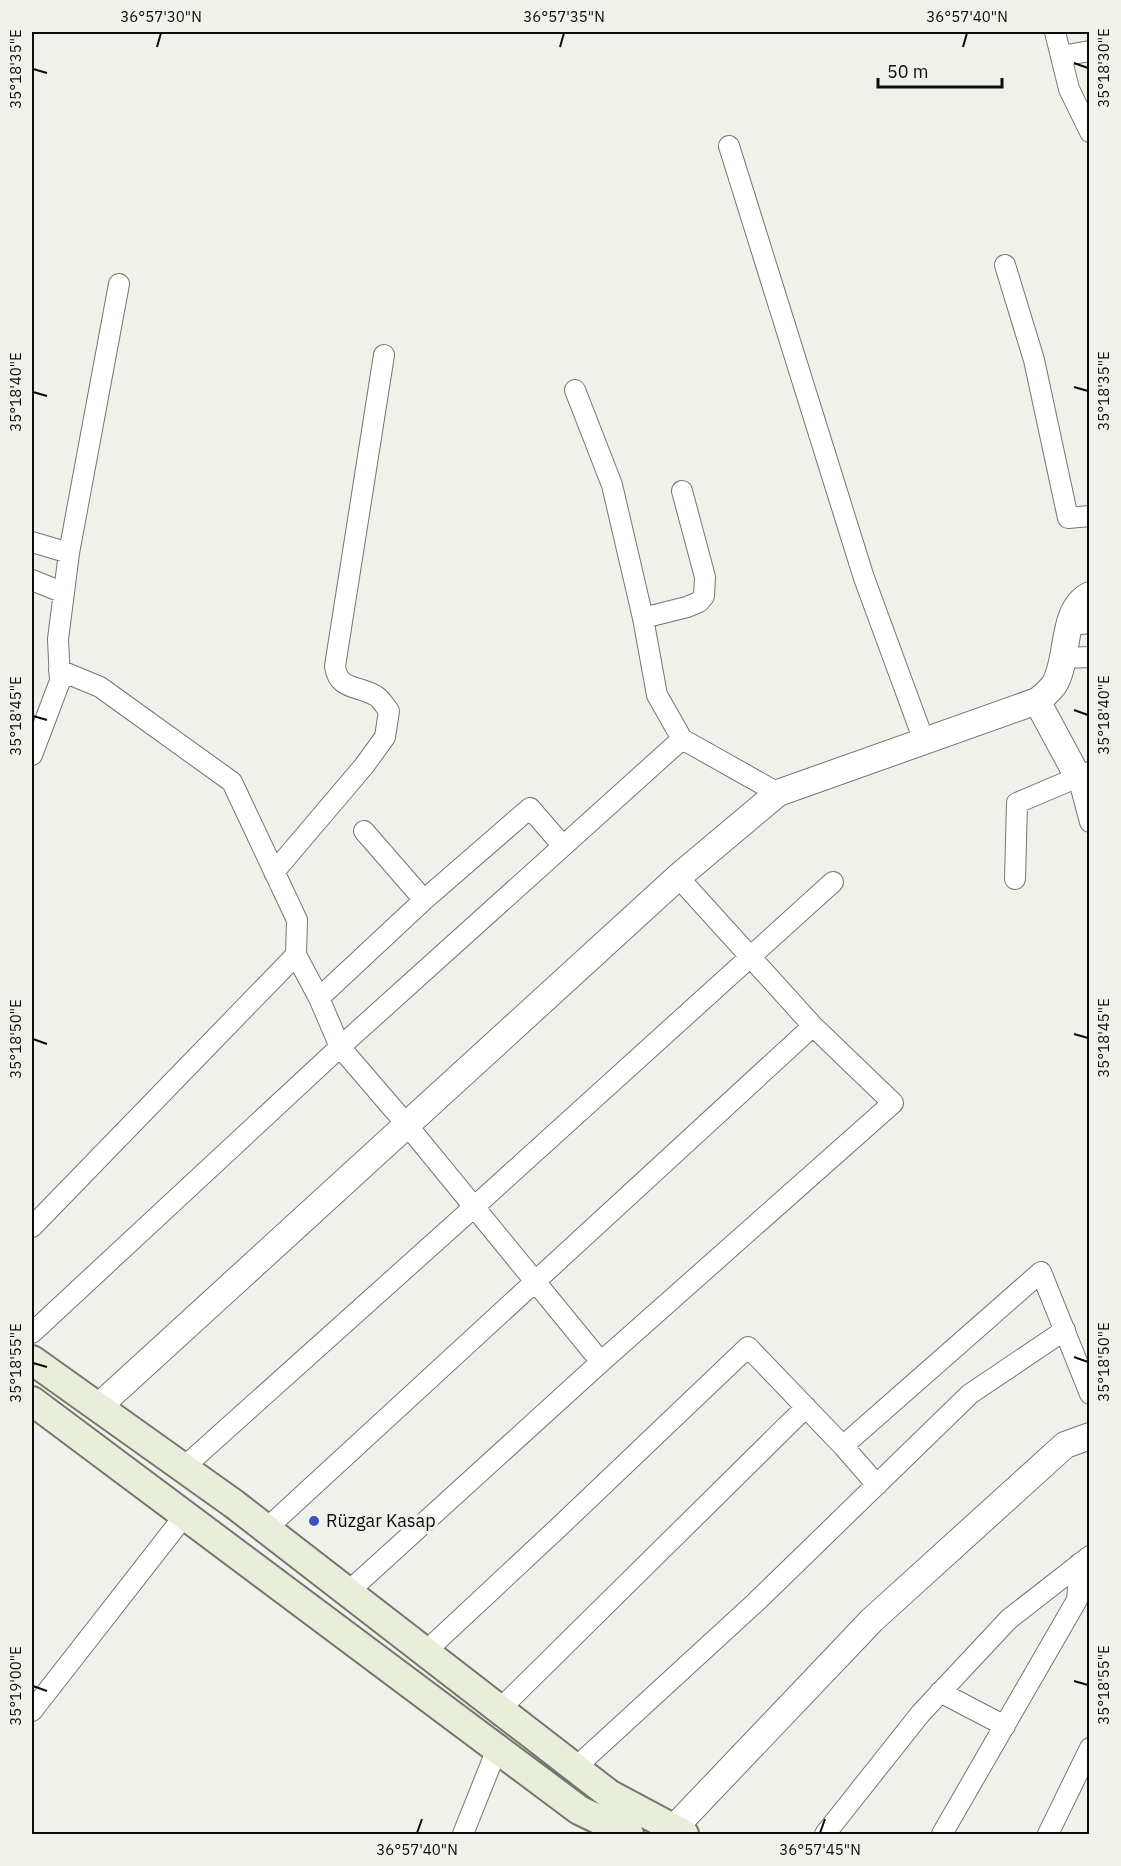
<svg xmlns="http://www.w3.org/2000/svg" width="1121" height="1866" viewBox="0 0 1121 1866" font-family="'IBM Plex Sans',sans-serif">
	<rect width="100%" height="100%" fill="#eff1ea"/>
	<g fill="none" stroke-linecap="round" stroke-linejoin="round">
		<!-- minor casing -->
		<g stroke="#747670" stroke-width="22">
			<path id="minor" d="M1055,32L1069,89L1090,132
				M1061,56L1090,51
				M729,146L864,578L924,741
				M1005,265L1034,360L1068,518L1090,516
				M575,390L612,485L643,618L657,695L682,739
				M32,542L69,553
				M32,580L64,593
				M643,618L687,607L699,602L704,596L705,577L682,491
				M1070,625L1090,623
				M1063,658L1090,657
				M59,670L100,687L232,782L297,920L296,955L319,998L340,1047L407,1125L601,1362
				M32,755L60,681L58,639L69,553L119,284
				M364,831L424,900
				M274,872L364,766L385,737L389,711C385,706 381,699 376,696C359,685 338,691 335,666L384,355
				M1015,879L1017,803L1078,777L1090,822
				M319,998L424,900L530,808L562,845
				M32,1227L296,955
				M32,1333L340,1047L682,739L778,793
				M843,1446L1041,1272L1090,1394
				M183,1468L474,1207L833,882
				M266,1529L813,1026
				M348,1592L601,1362L893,1103L813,1026L678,877
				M425,1652L559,1527L748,1347L843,1446L877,1485
				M940,1692L1005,1726
				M500,1709L806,1407
				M32,1711L185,1515
				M575,1768L756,1602L970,1394L1065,1330
				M463,1834L497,1749
				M825,1834L921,1713L1009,1619L1090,1556
				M942,1834L1077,1600L1080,1563
				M1048,1834L1090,1748"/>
		</g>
		<!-- tertiary casing -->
		<g stroke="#747670" stroke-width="28">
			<path id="tertiary" d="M1037,701L1078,777L1090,775
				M98,1407L678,877L778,793L1037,701C1043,697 1049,691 1054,685C1070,659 1060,610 1090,595
				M673,1829L872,1620L1065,1445L1090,1436"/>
		</g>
		<!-- secondary casing -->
		<g stroke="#747670" stroke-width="32">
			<path id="secondary" d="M32,1360L234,1504L609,1794L684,1834
				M32,1401L579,1810L629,1834"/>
		</g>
		<!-- minor -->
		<use href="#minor" stroke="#fff" stroke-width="20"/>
		<!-- tertiary -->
		<use href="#tertiary" stroke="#fff" stroke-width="26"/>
		<!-- secondary -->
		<use href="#secondary" stroke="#e9eeda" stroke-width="28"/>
	</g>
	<!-- ticks -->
	<path fill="none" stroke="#0c0c0a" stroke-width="2" d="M157,47L161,33M560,47L564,33M963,47L967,33M1074,63L1088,68M33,69L47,73M1074,387L1088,391M33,392L47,396M1074,710L1088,715M33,716L47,720M1074,1034L1088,1038M33,1039L47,1044M1074,1357L1088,1362M33,1363L47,1367M1074,1681L1088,1685M33,1686L47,1691M417,1833L422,1819M820,1833L825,1819"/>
	<!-- markers -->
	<circle fill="#3d50c3" stroke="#eff1ea" stroke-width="2" cx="314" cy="1521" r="6"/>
	<g text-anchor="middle" stroke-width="6" stroke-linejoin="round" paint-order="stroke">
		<!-- poi labels -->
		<g font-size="18" fill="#0c0c0a" stroke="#eff1ea" text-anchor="start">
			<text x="326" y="1527">Rüzgar Kasap</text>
		</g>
	</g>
	<!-- border -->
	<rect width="1121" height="1866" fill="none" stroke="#eff1ea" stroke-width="66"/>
	<!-- scale -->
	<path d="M878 78v9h124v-9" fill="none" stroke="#0c0c0a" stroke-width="3"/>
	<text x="887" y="78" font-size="18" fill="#0c0c0a" stroke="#eff1ea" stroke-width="4.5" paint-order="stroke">50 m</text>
	<rect x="33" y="33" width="1055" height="1800" fill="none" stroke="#0c0c0a" stroke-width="2"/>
	<g font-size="15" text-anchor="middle" fill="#0c0c0a">
		<text x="161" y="22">36°57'30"N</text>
		<text x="564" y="22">36°57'35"N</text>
		<text x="967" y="22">36°57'40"N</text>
		<text transform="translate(1104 68) rotate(-90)" y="5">35°18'30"E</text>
		<text transform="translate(16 69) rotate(-90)" y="5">35°18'35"E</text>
		<text transform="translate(1104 391) rotate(-90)" y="5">35°18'35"E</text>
		<text transform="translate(16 392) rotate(-90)" y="5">35°18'40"E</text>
		<text transform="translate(1104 715) rotate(-90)" y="5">35°18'40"E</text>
		<text transform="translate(16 716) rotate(-90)" y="5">35°18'45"E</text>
		<text transform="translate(1104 1038) rotate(-90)" y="5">35°18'45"E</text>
		<text transform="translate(16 1039) rotate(-90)" y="5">35°18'50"E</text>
		<text transform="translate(1104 1362) rotate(-90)" y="5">35°18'50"E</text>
		<text transform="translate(16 1363) rotate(-90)" y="5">35°18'55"E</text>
		<text transform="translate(1104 1685) rotate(-90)" y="5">35°18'55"E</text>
		<text transform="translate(16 1686) rotate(-90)" y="5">35°19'00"E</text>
		<text x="417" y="1855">36°57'40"N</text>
		<text x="820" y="1855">36°57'45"N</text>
	</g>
</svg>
